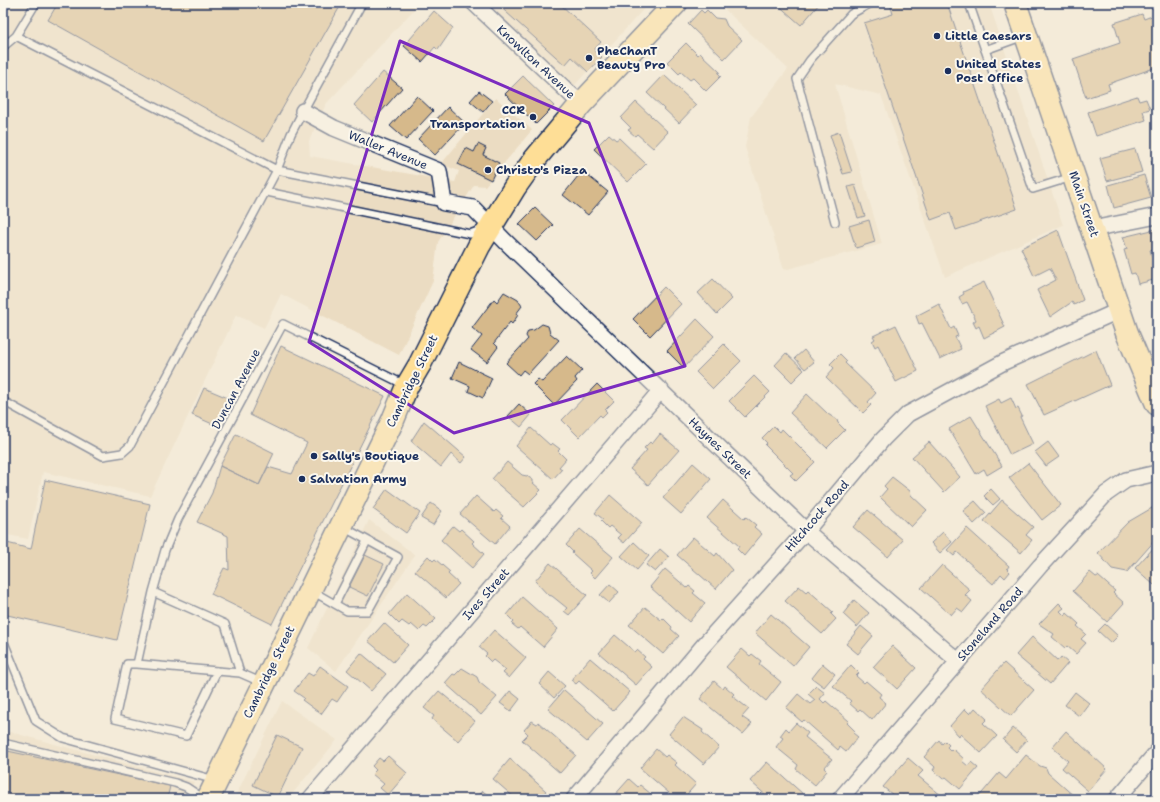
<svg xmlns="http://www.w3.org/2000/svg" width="1160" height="802" viewBox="0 0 1160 802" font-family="'Shantell Sans',sans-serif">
	<rect width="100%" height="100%" fill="#f4ebd9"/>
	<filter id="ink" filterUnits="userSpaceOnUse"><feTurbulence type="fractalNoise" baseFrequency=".025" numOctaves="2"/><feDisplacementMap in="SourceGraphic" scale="8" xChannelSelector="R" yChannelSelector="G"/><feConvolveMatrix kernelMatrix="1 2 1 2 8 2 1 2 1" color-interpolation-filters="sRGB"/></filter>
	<g filter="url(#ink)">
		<!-- built -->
		<path fill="#ebdcc2" d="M3,3H420L326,104L309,141L310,156L455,182L459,171L441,164L496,98L532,130L485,186L474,185L438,242L433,281L399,355L281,294L264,328L236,315L150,496L43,472L28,539L3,534Z
			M487,3H649L574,86Z
			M718,3H989L1063,225L945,277L881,95L835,84L882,244L784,270L745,147L751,117L788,69Z
			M369,520L415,555L336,671L308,648Z
			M282,701L337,740L288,799H234Z
			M3,730L194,782L186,799H3Z"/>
		<!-- building -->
		<path fill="#d6b98b" stroke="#1b2f5e" d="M58,3H342L264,141L48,20Z
			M496,3H559L601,42L594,50L602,57L588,72L572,57L565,65Z
			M776,3H820L801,25Z
			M947,3L1017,209L956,230L950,213L931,220L864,23L893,14L890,4L892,3Z
			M701,10L704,13L707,10L715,18L724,19L727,26L742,40L724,59L688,24Z
			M434,11L453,28L438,50L435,47L422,62L404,46Z
			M1142,14L1144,19L1157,14V67L1108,84L1110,90L1086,98L1073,59L1120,43L1114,23Z
			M686,43L698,55L700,53L720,72L718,73L721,76L706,91L693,78L690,80L681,72L679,74L667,62Z
			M383,72L402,88L372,122L354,105Z
			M664,75L696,105L679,123L647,93Z
			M523,76L554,106L536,124L505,94Z
			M479,91L492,101L483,112L470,101Z
			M417,96L433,111L406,140L390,126Z
			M1137,96L1139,101L1146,99L1150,109L1143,111L1146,120L1096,136L1088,112Z
			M636,102L668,132L653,148L637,134L635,136L628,130L631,128L621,118Z
			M448,107L465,123L435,155L418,139Z
			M839,132L852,172L843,174L830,135Z
			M609,134L616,140L619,138L646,164L628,182L594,149Z
			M478,144L486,148L483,155L499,163L491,180L458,164L466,148L474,152Z
			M1135,149L1142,172L1107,181L1100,158Z
			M1157,159V179L1151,161Z
			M582,171L608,192L588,215L563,195Z
			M1144,175L1151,198L1114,208L1108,185Z
			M855,185L865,216L858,218L848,187Z
			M535,208L553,225L537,241L519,224Z
			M869,220L875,242L856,248L849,226Z
			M1156,229L1157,248L1150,250L1153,260L1157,259V279L1138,284L1135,273L1131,274L1124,250L1127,249L1123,237Z
			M1058,230L1083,300L1074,305L1072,302L1050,317L1037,290L1056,280L1050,268L1034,276L1021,248Z
			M713,279L732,299L717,314L698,293Z
			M984,282L1005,327L984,338L979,326L976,328L973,322L976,320L967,302L962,304L959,297L964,294L963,292Z
			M664,287L681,304L650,336L633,319Z
			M504,292L518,300L522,306L516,314L518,315L512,324L510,322L494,343L498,347L487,362L471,350L482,336L472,328L494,299L497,302Z
			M939,304L951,329L954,327L958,336L955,337L961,349L940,359L922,323L919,324L916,316Z
			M697,319L714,336L684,368L667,351Z
			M542,324L548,326L550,333L559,340L528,374L523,370L519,375L506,363L528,339L526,336L528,331L534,330Z
			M896,325L918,371L896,382L878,345L875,347L872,341L875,339L873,336Z
			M724,344L741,361L713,389L696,372Z
			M281,346L385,396L272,624L211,594L224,568L229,570L228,536L197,522L212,493L220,466L259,485L268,467L292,474L307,443L250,415Z
			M804,350L814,362L805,369L795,358Z
			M1096,350L1110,385L1044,415L1028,384Z
			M786,353L804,370L792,382L775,365Z
			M840,354L847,361L845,363L876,393L868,402L871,405L863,413L826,377L834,368L830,364Z
			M567,356L582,370L575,378L577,381L554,405L533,384L538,379L542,382Z
			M459,362L492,378L483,398L468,391L470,386L452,378Z
			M754,376L770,392L745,417L729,401Z
			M597,384L614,401L605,410L607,412L602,417L600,415L579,437L562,420Z
			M204,388L228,398L217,426L192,415Z
			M807,394L828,414L837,420L838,423L845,430L827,448L790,413Z
			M1011,398L1016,409L1018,408L1022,416L1020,417L1033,444L1010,455L985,406L999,399L1001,403Z
			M519,404L531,415L521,427L508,416Z
			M971,416L1002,466L987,475L984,469L976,474L949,429Z
			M424,421L466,457L461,463L451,454L441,467L411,441Z
			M774,426L780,432L782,429L815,462L796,481L790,475L793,473L765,445L767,443L762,438Z
			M531,428L550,445L552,443L560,449L558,451L566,459L559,467L562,469L553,479L516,446Z
			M236,434L274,453L259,485L220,466Z
			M660,434L679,450L648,485L630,469L647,450L644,448L650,442L652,444Z
			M929,442L960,477L944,492L912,457Z
			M1048,442L1059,457L1046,466L1035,452Z
			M507,462L522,475L527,476L533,480V483L541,490L524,507L492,479Z
			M693,463L711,479L681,514L663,498Z
			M1028,463L1061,505L1042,520L1009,478Z
			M892,477L910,491L911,495L927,510L911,527L880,497L887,489L884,486Z
			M45,480L150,504L117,640L3,614V542L31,549Z
			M387,489L420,513L406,533L373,509Z
			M991,489L1000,499L993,505L984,496Z
			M610,495L642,523L624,543L618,538L621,535L610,526L608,528L601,521L603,519L595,513Z
			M476,496L494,512L496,510L503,516L501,518L510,526L495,544L460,514Z
			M723,500L744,519L746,517L756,525L754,527L762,534L744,556L737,549L739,546L707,518Z
			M1002,500L1033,527L1026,535L1032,540L1021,553L984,521Z
			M975,501L986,513L974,524L963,511Z
			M431,503L442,511L433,525L421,518Z
			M1157,505V538L1127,572L1112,569L1098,553L1128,522Z
			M868,510L903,540L888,557L853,527Z
			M453,526L459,531L461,529L474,541L472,543L484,554L472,568L441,540Z
			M967,528L1009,566L1007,569L1010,572L1005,578L1001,574L993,584L957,552L954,556L947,550Z
			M580,529L613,557L595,578L590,573L592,571L572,553L573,552L566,545Z
			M943,532L952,542L940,553L931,543Z
			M693,537L715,556L717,553L732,570L716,589L677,555Z
			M634,542L649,556L637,570L621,556Z
			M1157,544V582L1154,585L1135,568Z
			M660,549L669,557L655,572L646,565Z
			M365,555L384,564L368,596L349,587Z
			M428,556L433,561L435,559L450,572L448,574L459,584L446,598L415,571Z
			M550,563L587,595L569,615L564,611L567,608L552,596L548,595L535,581Z
			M942,565L970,590L965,595L972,601L963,612L957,608L951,615L921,588Z
			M665,569L687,588L689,586L695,591L693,593L705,603L689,622L650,587Z
			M1090,572L1096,577L1098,576L1115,591L1113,593L1124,603L1107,622L1073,591Z
			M610,584L619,592L609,603L600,595Z
			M799,586L806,592L808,590L833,612L831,614L836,619L822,634L785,601Z
			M407,593L436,619L427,628L424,626L419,631L411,624L409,626L402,621L399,624L389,614Z
			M522,597L558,629L543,647L520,627L518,629L512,624L514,622L507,615Z
			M854,600L869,613L857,627L843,614Z
			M1059,603L1064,608L1060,611L1065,616L1067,613L1079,624L1077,626L1086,634L1081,639L1086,643L1076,654L1067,646L1065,648L1052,637L1054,634L1039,624Z
			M645,607L661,620L663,618L672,627L671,629L679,636L663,654L629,625Z
			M771,614L809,647L793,666L755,633Z
			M384,623L408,645L393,662L368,641Z
			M1105,624L1118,636L1111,643L1098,631Z
			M861,626L873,636L858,654L846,644Z
			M494,630L526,658L509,678L503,673L506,670L493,660L491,662L485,656L487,654L479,647Z
			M615,635L635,652L637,650L645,657L643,659L652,667L636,685L599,653Z
			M1032,637L1058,661L1061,657L1068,663L1050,684L1016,655Z
			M892,646L916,668L897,689L873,667Z
			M742,649L750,656L752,654L761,661L759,664L781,682L766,701L726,667Z
			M361,653L386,674L371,691L347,670Z
			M590,658L630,692L613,711L579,681L576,684L571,680Z
			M1004,663L1034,690L1011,716L981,689Z
			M823,664L835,674L824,687L812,678Z
			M851,665L859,673L856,676L864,683L866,681L881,694L879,697L886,703L872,720L860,709L858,711L849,703L851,701L833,686Z
			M320,666L348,686L337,702L332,699L321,714L302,700L304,698L294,691L308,673L313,676Z
			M462,668L477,677L479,682L497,697L481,715L445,683L453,674L455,675Z
			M549,672L565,686L554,698L539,684Z
			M714,681L723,689L725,686L734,694L732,696L749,709L742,717L752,724L743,734L700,699Z
			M816,686L825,693L820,699L824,703L826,701L849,721L847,723L855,731L853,733L858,737L846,752L840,747L838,750L804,720L802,722L786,708L798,694L810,704L815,700L808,694Z
			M564,690L603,724L587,742L548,709Z
			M439,691L475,721L458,741L432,719L434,716L424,708Z
			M510,691L520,699L511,711L500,703Z
			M1075,692L1089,703L1079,716L1065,705Z
			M975,708L987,719L983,723L997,736L981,753L960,734L959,736L950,726L965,709L970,714Z
			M683,717L703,730L702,732L719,747L704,764L669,734Z
			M532,721L537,724L538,722L576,755L560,773L522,740L528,734L524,730Z
			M796,723L808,733L805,737L832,759L824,768L827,771L815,785L796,769L798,765L776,747L783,738L780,736L786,728L789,731Z
			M1013,728L1027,740L1016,752L1003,740Z
			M1066,731L1107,769L1088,791L1062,768L1068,761L1052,747Z
			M277,735L302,747L278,797L253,785Z
			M939,740L942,744L945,741L949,745L947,747L951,751L953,749L964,759L962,761L968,766L971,762L978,768L960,789L946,777L943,779L933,770L935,767L924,757Z
			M656,749L665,757L667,755L677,763L675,765L696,784L683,799H676L640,768Z
			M3,750L170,786L167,799H3Z
			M1026,755L1040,766L1046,768L1048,773L1075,797L1081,799H1016L1011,795L1008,799H977L999,773L1006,779Z
			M388,756L407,773L388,795L380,788L384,784L372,774L376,770L372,766L379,758L383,761Z
			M908,758L923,771L918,776L942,796L945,793L952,799H907L903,795L898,799L883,787Z
			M510,759L546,791L539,799H516L493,779Z
			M767,762L803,794L801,797L804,799H770L750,781Z
			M629,779L638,787L640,785L651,794L649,797L651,799L612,798Z
			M483,791L492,799H476Z"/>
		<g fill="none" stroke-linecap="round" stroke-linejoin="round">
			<!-- lane casing -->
			<g stroke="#1b2f5e" stroke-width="10">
				<path id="lane" d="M362,3L303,111L291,134L277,170L444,203
					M969,3L1033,189L1072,177
					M16,36L36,3
					M3,47L16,36L277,170L130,446L122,453L103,456L3,401
					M985,50L1024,36
					M267,192L470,234L483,229
					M835,222L797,79L810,60L851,14L871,3
					M312,591L347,611H368L398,557L343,527
					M153,592L165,550L178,519L283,324L405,385
					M335,604L367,541
					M3,640L36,721L63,738L215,780
					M137,664L153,592L225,624L240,673
					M217,671L186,736L115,719L127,664H137L240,673L263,683
					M3,743L175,783L186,787L204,799"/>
			</g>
			<!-- street casing -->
			<g stroke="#1b2f5e" stroke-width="18">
				<path id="street" d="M474,3L581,104
					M303,111L334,128L439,171L444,203L473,208L505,241L806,531L958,661
					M1092,229L1157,216
					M310,799L661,390
					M574,799L703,646L806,531L883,439L908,414L1004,362L1120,310
					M840,799L1040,566L1106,494L1126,480L1157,473
					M1117,799L1157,752"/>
			</g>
			<!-- primary casing -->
			<g stroke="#1b2f5e" stroke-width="25">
				<path id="primary" d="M1015,3L1127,333L1157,404
					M208,799L393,420L407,386L420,364L479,246L515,187L535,159L581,104L676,3"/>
			</g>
			<!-- path -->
			<path stroke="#1b2f5e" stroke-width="2.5" stroke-dasharray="3 3" stroke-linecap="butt" d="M1039,5L1049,3"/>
			<!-- lane -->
			<use href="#lane" stroke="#fbf7ec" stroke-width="7"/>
			<!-- street -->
			<use href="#street" stroke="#fbf7ec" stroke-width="15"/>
			<!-- primary -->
			<use href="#primary" stroke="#fede96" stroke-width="22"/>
		</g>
	</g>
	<!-- marked area -->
	<path d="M0 0H1160V802H0ZM400,41L589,123L685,366L454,433L309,342Z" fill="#f4ebd9" fill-opacity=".55" fill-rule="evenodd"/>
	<path fill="none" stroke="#7b2cbf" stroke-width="3" stroke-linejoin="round" d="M400,41L589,123L685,366L454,433L309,342Z"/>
	<!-- markers -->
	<g fill="#1b2f5e" stroke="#fbf7ec" stroke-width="1.5">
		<circle cx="937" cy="36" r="4"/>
		<circle cx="589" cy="58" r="4"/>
		<circle cx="948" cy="71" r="4"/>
		<circle cx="533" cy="117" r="4"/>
		<circle cx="488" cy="170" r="4"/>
		<circle cx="314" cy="456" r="4"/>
		<circle cx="302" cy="479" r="4"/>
	</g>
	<g text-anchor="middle" stroke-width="4" stroke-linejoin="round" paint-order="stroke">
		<!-- poi labels -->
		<g font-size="12" font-weight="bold" fill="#1b2f5e" stroke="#fbf7ec" text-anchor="start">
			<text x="945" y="40">Little Caesars</text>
			<text x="597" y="55">PheChanT<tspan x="597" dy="14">Beauty Pro</tspan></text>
			<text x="956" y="68">United States<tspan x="956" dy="14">Post Office</tspan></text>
			<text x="525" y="114" text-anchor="end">CCR<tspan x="525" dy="14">Transportation</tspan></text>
			<text x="496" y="174">Christo's Pizza</text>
			<text x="322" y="460">Sally's Boutique</text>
			<text x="310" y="483">Salvation Army</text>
		</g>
		<!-- street labels -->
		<g font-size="12" fill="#1b2f5e" stroke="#fbf7ec">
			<text transform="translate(536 62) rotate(43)" y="4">Knowlton Avenue</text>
			<text transform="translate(388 150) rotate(22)" y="4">Waller Avenue</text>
			<text transform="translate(1084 204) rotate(71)" y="4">Main Street</text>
			<text transform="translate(412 381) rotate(-64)" y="4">Cambridge Street</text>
			<text transform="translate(236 389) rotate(-62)" y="4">Duncan Avenue</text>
			<text transform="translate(720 448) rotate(44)" y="4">Haynes Street</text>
			<text transform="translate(817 516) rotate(-49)" y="4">Hitchcock Road</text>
			<text transform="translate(486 594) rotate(-49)" y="4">Ives Street</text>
			<text transform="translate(990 624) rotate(-49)" y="4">Stoneland Road</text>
			<text transform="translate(269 672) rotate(-64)" y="4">Cambridge Street</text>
		</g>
	</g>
	<!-- margin -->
	<rect width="1160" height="802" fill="none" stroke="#fbf7ec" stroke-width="16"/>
	<rect x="8" y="8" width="1144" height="786" fill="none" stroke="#1b2f5e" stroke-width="1.5" filter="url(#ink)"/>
</svg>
